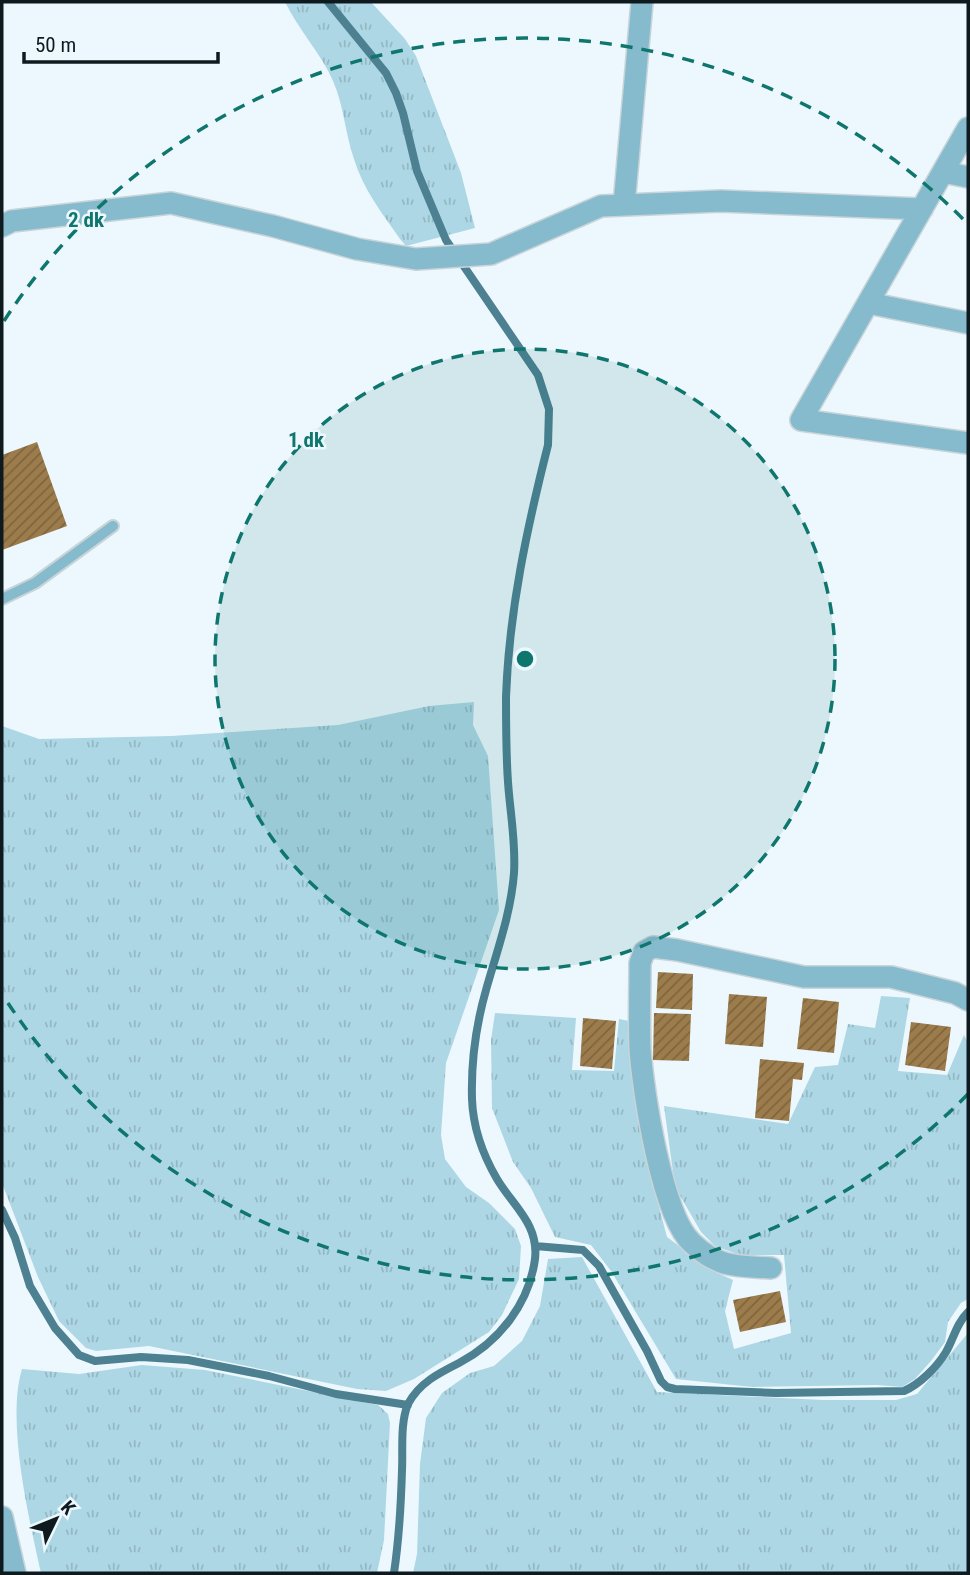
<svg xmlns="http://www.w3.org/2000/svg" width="970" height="1575" viewBox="0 0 970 1575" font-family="'Roboto Condensed',sans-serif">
	<defs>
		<pattern id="grass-tufts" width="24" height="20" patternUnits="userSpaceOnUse" patternTransform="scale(1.75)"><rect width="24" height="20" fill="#add7e5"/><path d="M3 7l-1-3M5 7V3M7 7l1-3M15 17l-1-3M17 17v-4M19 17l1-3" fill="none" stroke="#94b8c4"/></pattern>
		<pattern id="building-hatch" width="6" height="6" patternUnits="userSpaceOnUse" patternTransform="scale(1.75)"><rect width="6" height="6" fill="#9d7c4c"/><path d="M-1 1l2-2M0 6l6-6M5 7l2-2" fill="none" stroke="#7e653f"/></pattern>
	</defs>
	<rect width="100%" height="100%" fill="#ecf8fd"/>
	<!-- grass -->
	<path fill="url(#grass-tufts)" d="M285,2H371L405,39L416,56L461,173L475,228L406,246L400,239C382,213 363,189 354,159C345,133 344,106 333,81C322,55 298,29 285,2Z
		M474,702L473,725L488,756L499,910L446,1063L441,1135L445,1159L466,1187L489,1203L515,1229L521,1246L519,1279L502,1315L489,1332L414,1379L386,1391L357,1389L149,1346L96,1351L86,1348L59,1321L38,1277L2,1183V726L39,739L171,736L338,725L429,706Z
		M881,996L910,998L898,1071L947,1075L964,1035L968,1042V1299L961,1303L948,1322L945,1342L931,1361L915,1379L902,1387L877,1385L752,1387L676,1379L611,1271L591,1245L555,1237L531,1188L513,1162L492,1108L491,1040L495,1013L576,1018L572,1070L614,1071L619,1019L629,1021L644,1151L667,1237L711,1270L733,1280L725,1311L734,1349L791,1333L784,1255H740L715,1246L701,1232L675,1187L664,1106L788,1124L815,1067L838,1065L848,1024L875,1028Z
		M582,1257L657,1392L823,1400H896L917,1394L968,1333V1573H413L417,1554L420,1464L426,1418L442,1393L470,1373L494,1366L522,1341L540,1306L548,1259Z
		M142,1365L205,1370L378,1405L388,1414L390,1423L384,1540L377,1573H41C29,1519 6,1422 22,1369L79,1374Z"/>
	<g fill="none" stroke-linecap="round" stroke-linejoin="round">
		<!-- stream -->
		<path stroke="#4d8192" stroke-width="8" d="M328,2L386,73L396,93L403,113L417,171L446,240L538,375L549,409L548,445C527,528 509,611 506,697C506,725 506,754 508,782C510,812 516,842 514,873C511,913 497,951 486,990C476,1025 471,1063 472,1099C473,1127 483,1155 497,1179C513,1206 539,1224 535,1259C529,1304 499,1342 459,1363C439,1373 419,1383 408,1404C400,1423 403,1450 402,1470C401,1505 399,1539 394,1573
			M2,1210L15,1238L30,1286L55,1328L79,1355L95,1361L141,1357L188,1360L269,1376L336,1394L408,1405
			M535,1246L583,1250L599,1266L647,1351L661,1381L667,1387L675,1389L776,1393L904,1391C920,1384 937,1367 946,1352C954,1338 956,1324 968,1312"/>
	</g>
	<!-- building -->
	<path fill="url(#building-hatch)" d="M37,442L67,526L2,550V455Z
		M658,972L693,974L692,1010L656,1008Z
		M729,994L767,997L763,1047L725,1044Z
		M803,998L839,1002L834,1053L797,1049Z
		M654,1013L691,1014L689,1061L653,1060Z
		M583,1018L616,1021L612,1069L580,1066Z
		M911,1022L951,1027L945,1071L905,1065Z
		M760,1059L804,1063L802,1080L793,1079L789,1121L755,1118Z
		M780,1291L786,1322L740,1332L733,1300Z"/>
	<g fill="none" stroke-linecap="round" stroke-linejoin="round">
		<!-- service casing -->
		<g stroke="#c9d4d9" stroke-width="14">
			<path id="service" d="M2,599L35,583L113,526"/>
		</g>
		<!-- minor casing -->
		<g stroke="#c9d4d9" stroke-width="24">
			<path id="minor" d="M968,128L801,420L968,443
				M943,172L968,177
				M624,205L642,2
				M2,226L12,221L171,203L273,226L357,249L416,259L491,254L601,206L721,201L922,209
				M868,303L968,323
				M771,1268C737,1266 718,1268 692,1243C662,1216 643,1091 640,1049C639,1020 640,991 640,963L644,952L653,947L677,950L804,977H891L955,993L968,1000
				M2,1517L15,1573"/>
		</g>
		<!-- service -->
		<use href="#service" stroke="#85bbcd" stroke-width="10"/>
		<!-- minor -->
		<use href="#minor" stroke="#85bbcd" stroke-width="21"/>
	</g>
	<!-- distance rings -->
	<circle cx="525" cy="659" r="310" fill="#0f766e" fill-opacity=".12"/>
	<g fill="none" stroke="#0f766e" stroke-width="3.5" stroke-dasharray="12 9">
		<circle cx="525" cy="659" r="310"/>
		<path d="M968 1094A621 621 0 0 1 4 997M4 321A621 621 0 0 1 968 224"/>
	</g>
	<circle cx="525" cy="659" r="10" fill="#0f766e" stroke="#ecf8fd" stroke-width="3.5"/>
	<g font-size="21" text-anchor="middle" font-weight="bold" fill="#0f766e" stroke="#ecf8fd" stroke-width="5" stroke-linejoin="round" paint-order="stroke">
		<text x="86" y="227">2 dk</text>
		<text x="306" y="447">1 dk</text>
	</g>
	<!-- border -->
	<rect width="970" height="1575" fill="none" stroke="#0f1a1e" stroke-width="7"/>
	<!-- north arrow -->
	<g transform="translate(56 1519) rotate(47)" stroke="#ecf8fd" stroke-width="5" paint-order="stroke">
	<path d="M0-5L12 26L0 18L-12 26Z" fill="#0f1a1e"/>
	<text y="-10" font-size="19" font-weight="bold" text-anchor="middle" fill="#0f1a1e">K</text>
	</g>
	<!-- scale -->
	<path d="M24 52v10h194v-10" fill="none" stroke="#0f1a1e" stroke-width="3.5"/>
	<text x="35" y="52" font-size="21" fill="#0f1a1e" stroke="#ecf8fd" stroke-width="5" paint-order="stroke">50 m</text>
</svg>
